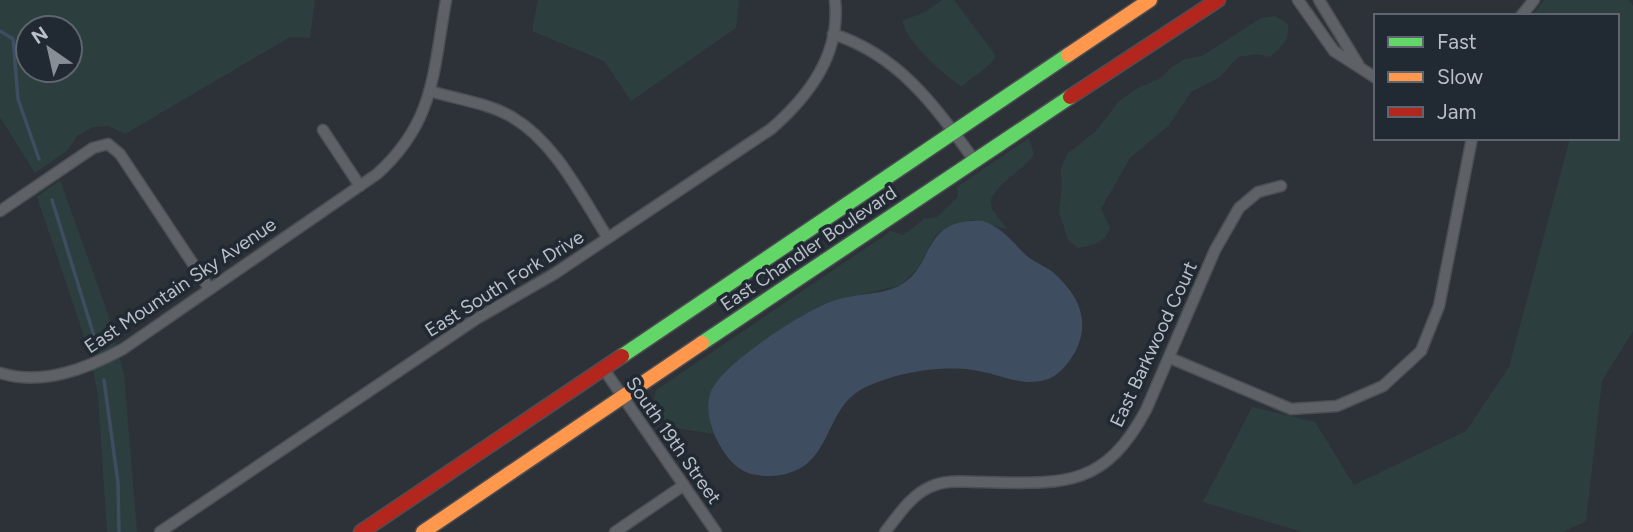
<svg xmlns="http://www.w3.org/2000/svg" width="1633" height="532" viewBox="0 0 1633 532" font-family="Figtree,sans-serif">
	<rect width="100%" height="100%" fill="#2d3238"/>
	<!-- green -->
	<path fill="#2d3e3f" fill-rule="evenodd" d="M0,0H315L310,38L290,37L125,134L108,126L93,127L77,136L68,150L35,173L0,117ZM28,28H70V70H28Z
		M538,0H739L736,28L631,101L604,61L532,31Z
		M942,0H954L996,56C988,70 973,75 962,87C944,76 907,42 902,21L925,12Z
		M1544,0H1629L1633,6V331L1602,381L1586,521L1563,532H1302L1203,502L1252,407L1315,422L1354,485L1466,431L1509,367L1570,138H1617V16H1532Z
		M1275,16L1287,23C1292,39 1282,46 1270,57L1258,54L1238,57L1220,77L1191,92L1169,125L1130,158L1101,209L1110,228C1104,244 1093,245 1078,248L1068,240L1059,212L1062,182L1060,170L1067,154L1096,131L1119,101L1138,88L1161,78L1170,68L1185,59L1202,56L1261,18Z
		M1029,138L1034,154C1023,171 1002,179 991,199L992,209L1007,229L972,220L948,227L935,236L918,268L901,285L827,303L724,373L711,427L714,434L669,427L653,404L656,390L891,231L903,235L924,219L937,217L958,197L957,187Z
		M60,180L109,317L124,374L137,532H107L98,395L89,351L37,197Z"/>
	<!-- water -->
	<path fill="#3f4d60" d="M983,221C1003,228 1012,242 1027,256C1035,263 1046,266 1054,273C1079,296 1091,321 1075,352C1068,364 1059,376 1045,380C1019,387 998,373 973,370C940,365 894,373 864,388C819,411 836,474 769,476C746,476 734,468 722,449C712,433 705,413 710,394C718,366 803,312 830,302C852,293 876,296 897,287C937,268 918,218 983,221Z"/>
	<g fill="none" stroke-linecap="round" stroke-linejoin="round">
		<!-- stream -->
		<path stroke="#3f4d60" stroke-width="3.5" d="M0,31L13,39L18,99L39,159
			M52,200L95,339
			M104,380L118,483L119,532"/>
		<!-- street casing -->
		<g stroke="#4b4e53" stroke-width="13">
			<path id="street" d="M1298,0L1334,51L1376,78
				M1319,0L1358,64
				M1521,16L1534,0
				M833,34C899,55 935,106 974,160
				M430,91C456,99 488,103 512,117C556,143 581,196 608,238
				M323,130L360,186
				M0,211L93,148L108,144L120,154L209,288
				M1170,358L1291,409L1337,406L1383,386L1421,351L1439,306L1472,138
				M603,368L716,532
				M0,373C42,386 86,369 123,349L377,174C435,122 433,72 446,0
				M160,532L476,319L554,274L771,129C809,96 841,54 835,0
				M615,532L684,485
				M885,532C897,517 911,495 930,487C947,479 966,482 983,482C1064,484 1104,488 1146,410L1215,250L1239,208L1258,192L1281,186"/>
		</g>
		<!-- fast casing -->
		<g stroke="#4b4e53" stroke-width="17">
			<path id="fast" d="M702,343L1070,97
				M622,356L1068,55"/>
		</g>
		<!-- slow casing -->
		<g stroke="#4b4e53" stroke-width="17">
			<path id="slow" d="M1068,55L1150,0
				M423,532L702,343"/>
		</g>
		<!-- jam casing -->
		<g stroke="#4b4e53" stroke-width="17">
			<path id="jam" d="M1070,97L1218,0
				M361,532L622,356"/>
		</g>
		<!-- street -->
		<use href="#street" stroke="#5e6166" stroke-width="10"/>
		<!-- fast -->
		<use href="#fast" stroke="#63d668" stroke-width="14"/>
		<!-- slow -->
		<use href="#slow" stroke="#ff974d" stroke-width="14"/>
		<!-- jam -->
		<use href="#jam" stroke="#b3261e" stroke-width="14"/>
	</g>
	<g text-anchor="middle" stroke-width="7" stroke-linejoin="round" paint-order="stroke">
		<!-- street labels -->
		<g font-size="19" fill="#b9bfc8" stroke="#212933">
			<text transform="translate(808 248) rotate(-34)" y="7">East Chandler Boulevard</text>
			<text transform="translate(504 283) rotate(-32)" y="7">East South Fork Drive</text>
			<text transform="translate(180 285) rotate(-34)" y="7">East Mountain Sky Avenue</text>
			<text transform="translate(1153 344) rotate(-65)" y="7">East Barkwood Court</text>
			<text transform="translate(674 440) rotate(55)" y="7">South 19th Street</text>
		</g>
	</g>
	<!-- legend -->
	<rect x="1374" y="14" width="245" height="126" fill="#212933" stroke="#5e656f" stroke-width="2"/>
	<rect x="1388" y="37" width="35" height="10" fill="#63d668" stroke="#5e656f" stroke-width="2"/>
	<text x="1437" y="49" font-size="21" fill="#b9bfc8">Fast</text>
	<rect x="1388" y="72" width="35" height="10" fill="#ff974d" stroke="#5e656f" stroke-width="2"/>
	<text x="1437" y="84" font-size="21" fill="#b9bfc8">Slow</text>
	<rect x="1388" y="107" width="35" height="10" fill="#b3261e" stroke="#5e656f" stroke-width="2"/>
	<text x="1437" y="119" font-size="21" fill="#b9bfc8">Jam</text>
	<!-- north arrow -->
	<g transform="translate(49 49) rotate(326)"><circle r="33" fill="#212933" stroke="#5e656f" stroke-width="2"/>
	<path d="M0-5L12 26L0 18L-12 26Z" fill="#888e96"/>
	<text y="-10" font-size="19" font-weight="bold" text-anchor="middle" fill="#b9bfc8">N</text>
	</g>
</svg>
